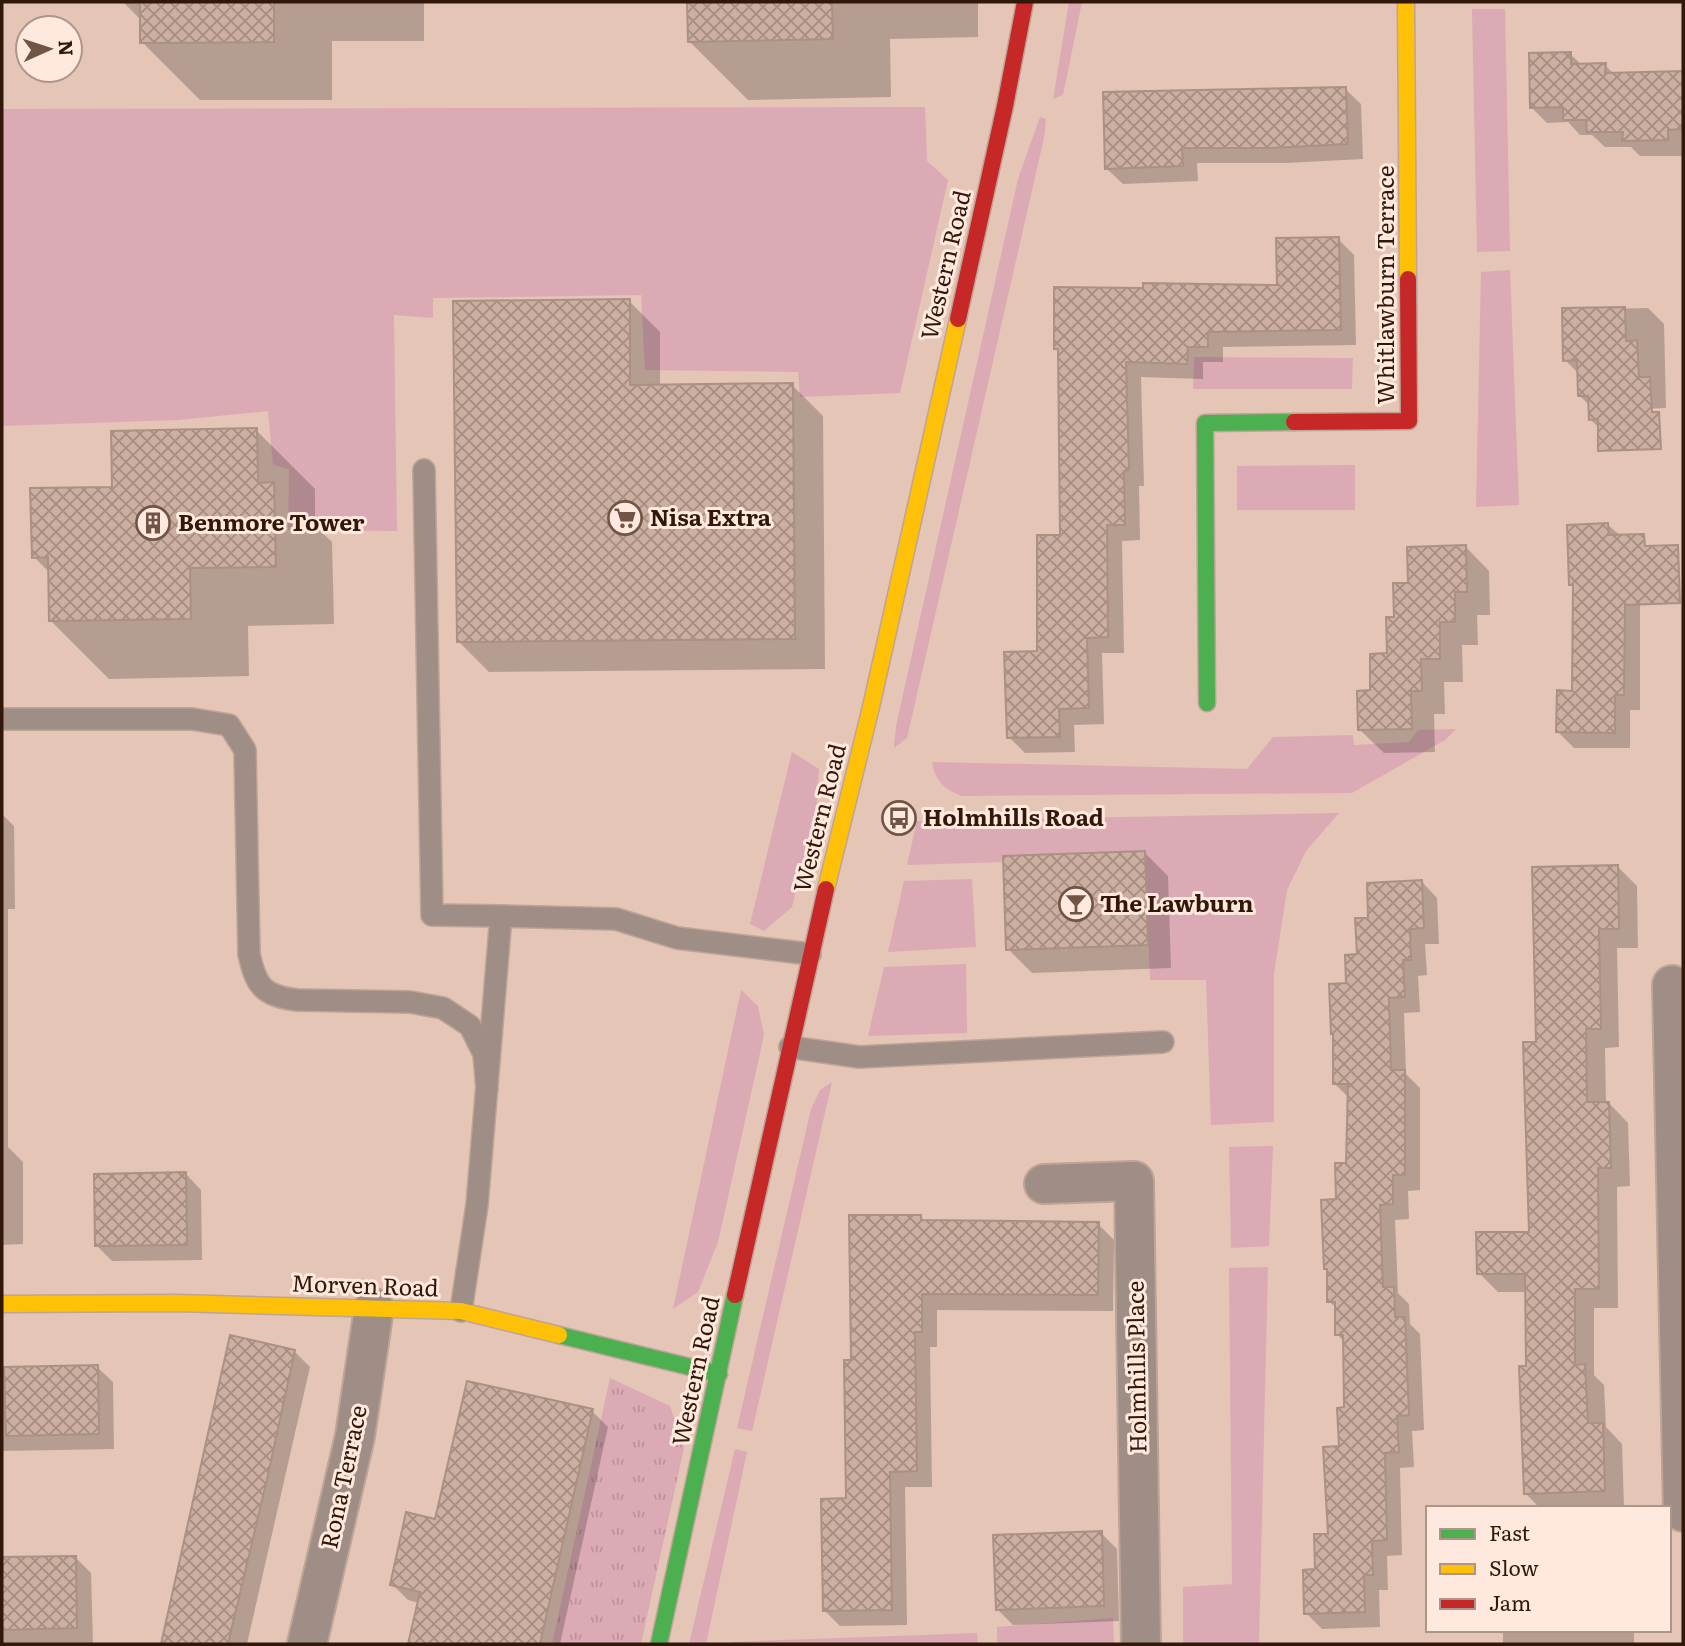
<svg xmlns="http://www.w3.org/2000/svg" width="1685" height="1646" viewBox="0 0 1685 1646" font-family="Literata,serif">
	<defs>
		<pattern id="park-tufts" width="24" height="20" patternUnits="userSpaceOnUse" patternTransform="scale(1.75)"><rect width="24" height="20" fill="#dcaab5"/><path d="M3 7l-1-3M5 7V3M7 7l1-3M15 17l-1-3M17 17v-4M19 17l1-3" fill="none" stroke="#bd929a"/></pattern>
		<pattern id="building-cross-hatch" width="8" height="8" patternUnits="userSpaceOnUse" patternTransform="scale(1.75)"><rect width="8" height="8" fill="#ccafa1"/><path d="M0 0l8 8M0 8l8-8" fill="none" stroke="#a68d81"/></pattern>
	</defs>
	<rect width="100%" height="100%" fill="#e4c5b6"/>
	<!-- grass -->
	<path fill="#dcaab5" d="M1069,2H1082L1063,95L1053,99Z
		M1472,9H1505L1510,251L1477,252Z
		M925,107L927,161L948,180L900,393L800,397L798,372L645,370L641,295L433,298V318L394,315L397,531L288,530L289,469L273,465L268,411L178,420L2,426V109Z
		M1040,117L1046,119L1044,138L907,738L894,748L896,726L1018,179Z
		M1510,270L1519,505L1476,507L1481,272Z
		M1194,357L1353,358L1352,389H1193Z
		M1355,465V510H1237V466Z
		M1456,729L1445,740L1352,793L962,796C944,789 935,781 932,762L1247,769L1273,737L1353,735L1354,745L1409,742L1418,730Z
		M792,752L819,769L817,802L792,907L764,931L750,924Z
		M1339,813L1306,851L1287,890L1274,974V1122L1211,1125L1206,980H1150L1145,851L1003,856V862L907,865L917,821Z
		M972,879L976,947L888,952L904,881Z
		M966,964L967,1033L868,1036L884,967Z
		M741,990L758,1006L764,1035L718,1242L698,1292L673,1309Z
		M832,1082L752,1431L737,1428L811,1109L820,1090Z
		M1273,1146L1269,1246L1231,1248L1229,1147Z
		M1268,1267L1259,1644H1183V1587L1232,1584L1229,1268Z
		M735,1449L747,1452L706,1644H689Z
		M1113,1618L1114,1644H997V1627Z
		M977,1633L978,1644H731V1642Z"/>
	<!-- park -->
	<path fill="url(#park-tufts)" d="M610,1378L670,1406L684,1448L641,1644H552Z"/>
	<!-- shadow -->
	<path fill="#0003" fill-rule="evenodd" d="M123,2H424V41H332V100H200L142,42L141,20Z
		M686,2H978V37L890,39L891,97L748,100L689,41L688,4Z
		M1570,54L1582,65H1605L1614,74L1683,73V156H1640L1631,147H1605L1592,135H1580L1568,122L1547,123L1531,107Z
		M1345,89L1361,104L1363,159L1286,163H1197L1198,181L1123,184L1107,169Z
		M1338,239L1354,255L1356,345L1223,347V362H1203V379L1141,377L1144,486H1139L1140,540L1122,541L1124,653H1102L1104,724L1074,725L1075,752L1025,753L1009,737L1039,652L1062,537L1060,353L1056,348L1278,287Z
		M629,301L660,332V387L792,385L823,416L825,669L489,672L458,641Z
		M1648,308L1664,324L1666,408L1641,409L1606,435L1590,419V406L1580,396L1579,374L1565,360L1564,310Z
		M256,430L315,489V526L332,542L334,624L248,626L249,676L109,679L51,621L50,573L34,557Z
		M1608,525L1640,552V710H1630V748H1574L1558,732L1574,692L1575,588L1571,584Z
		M1466,547L1489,571L1490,615H1477L1478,645H1462L1463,682H1444L1445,714H1434L1435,752L1384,753L1360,730L1372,692L1389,655L1396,619L1409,585Z
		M2,814L14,826L15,909H8V1147L23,1162V1244L2,1245Z
		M1144,852L1168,876L1171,968L1032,973L1008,949Z
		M1618,867L1637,886L1638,948H1617L1619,1047L1605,1048L1606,1104L1609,1103L1628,1123L1630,1186L1617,1187L1618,1308H1594V1375L1604,1385L1606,1427L1622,1444L1624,1508H1540L1526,1494L1527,1292H1498L1479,1273L1530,1234L1538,1044ZM1495,1272H1534V1275H1495Z
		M1422,882L1437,898L1439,944H1425L1427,975L1418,976L1420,1012L1404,1013L1406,1074L1420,1088V1190L1408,1191L1409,1219L1395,1220L1398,1293L1409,1304L1410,1324L1420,1334L1424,1430L1412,1431L1414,1467L1400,1468L1402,1555L1387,1556L1388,1590H1379L1380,1627L1322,1629L1306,1613L1330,1536L1346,1409L1344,1342L1337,1334V1309L1329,1301V1272L1325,1269L1338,1201L1348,1165L1349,1098L1334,1083L1347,985L1370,919Z
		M186,1174L201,1190L202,1260L112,1261L96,1245Z
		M921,1217L926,1222L1098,1224L1114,1240L1113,1311L937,1310V1347H930L932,1487H905L907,1625L840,1626L824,1610L848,1500L853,1362Z
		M232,1337L294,1351L310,1367L247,1644H163Z
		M97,1367L113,1382L114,1449L2,1451V1369Z
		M592,1411L608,1427L560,1644H409L419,1603L408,1600L392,1584L436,1522Z
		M1101,1533L1117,1549L1119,1621L1013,1625L997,1609Z
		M75,1557L91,1573L93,1643L2,1644V1559Z
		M1503,1630H1634V1644H1503Z"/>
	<!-- building -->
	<path fill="url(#building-cross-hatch)" stroke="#aa9184" stroke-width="2" d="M140,2H274V42L140,43Z
		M687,2H832L833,39L688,42Z
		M1571,52V64L1606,63L1605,73L1683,71V129L1668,130V140L1622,141L1623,132H1587L1586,120H1563V107L1530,108L1529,53Z
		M1346,87L1348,144L1269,148H1182L1183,166L1105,169L1103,92Z
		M1339,237L1341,330L1208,332V347H1188L1187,364L1126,362L1129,470L1124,471L1125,525H1107L1108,637L1087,638L1089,708L1059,709L1060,737L1007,738L1004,652L1037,651V535H1060L1058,349H1054V287L1143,288V283L1277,285L1276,238Z
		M630,299V385L793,383L795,639L457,642L453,301Z
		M1625,307L1626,341L1637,340L1639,377H1650L1652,412H1659L1661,449L1598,451V419L1589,420L1588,396H1578L1577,360L1563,361L1562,308Z
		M257,428L258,483L274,482L276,567L190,568L191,619L49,621L48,557L32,558L30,488L112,487L111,431Z
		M1608,523L1609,535L1644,534L1645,546L1678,545L1680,603L1625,605L1624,695H1615V733L1556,732L1557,690L1572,691L1573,585H1569L1567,525Z
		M1466,545L1467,592H1455V622H1440V659H1421L1422,691H1411L1412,729L1358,730L1357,691L1370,690V654L1387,653L1386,617H1394L1393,583H1408L1407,547Z
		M1145,851L1148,945L1006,950L1003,856Z
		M1618,865L1619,929H1599L1601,1029H1586L1587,1102H1609L1611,1168H1598L1599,1289H1575V1365L1585,1364L1588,1423H1603L1605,1491L1524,1494L1519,1366H1526L1525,1274H1477L1476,1232H1529L1523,1042H1536L1532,867Z
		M1422,880L1424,928L1410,929L1411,960H1403L1405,997L1389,998L1391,1070H1405V1175H1393V1204L1380,1205L1383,1287H1394L1395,1317H1405L1409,1415L1397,1416L1399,1452L1385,1453L1387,1540L1372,1541L1373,1575H1364L1365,1612L1304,1614L1303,1570L1315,1569L1314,1534H1328L1323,1447L1339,1446L1337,1408L1344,1407L1343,1335H1335V1302H1327V1269H1324L1321,1200L1336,1199L1335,1163H1346L1348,1084H1333V1034H1331L1329,984L1346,983L1345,955L1357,954L1355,918H1368L1367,883Z
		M186,1172L187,1245L95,1246L94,1174Z
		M849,1215H921V1220L1099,1222L1098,1295L922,1294V1332H915L917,1471L890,1472L892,1610L823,1611L821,1499L846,1498L844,1360H851Z
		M230,1335L295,1350L268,1475L228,1644H161Z
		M98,1365L99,1434L6,1436L4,1367Z
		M467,1381L593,1409L540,1644H408L420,1592L390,1585L406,1512L435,1519Z
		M1102,1531L1104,1606L996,1610L993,1535Z
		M76,1556L77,1628L2,1630V1557Z"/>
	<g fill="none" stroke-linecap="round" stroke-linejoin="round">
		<!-- lane casing -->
		<g stroke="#bda497" stroke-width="24">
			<path id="lane" d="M424,470L432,915L501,916
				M2,719H192L229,725L245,750L249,954C256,986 263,996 297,1000L410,1002L443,1008L470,1026L484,1054L487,1089
				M790,1047L859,1057L1163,1042
				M461,1311L477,1205L501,916L616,919L677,938L810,954"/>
		</g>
		<!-- street casing -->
		<g stroke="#bda497" stroke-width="42">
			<path id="street" d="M1672,985L1683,1512
				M1044,1184L1134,1181L1141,1644
				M307,1644L355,1436L374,1308"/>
		</g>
		<!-- fast casing -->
		<g stroke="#bda497" stroke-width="19">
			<path id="fast" d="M1207,703L1205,423L1294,422
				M559,1335L719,1374
				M659,1644L735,1295"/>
		</g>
		<!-- slow casing -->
		<g stroke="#bda497" stroke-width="19">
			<path id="slow" d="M1406,2L1408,279
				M826,889L871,707L958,319
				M2,1304L176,1303L461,1311L559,1335"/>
		</g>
		<!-- jam casing -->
		<g stroke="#bda497" stroke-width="19">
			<path id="jam" d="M958,319L1005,106L1025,2
				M1294,422L1409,421L1408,279
				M735,1295L826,889"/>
		</g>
		<!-- lane -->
		<use href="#lane" stroke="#9e8e85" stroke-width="21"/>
		<!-- street -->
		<use href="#street" stroke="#9e8e85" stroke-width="38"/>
		<!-- fast -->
		<use href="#fast" stroke="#4caf50" stroke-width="16"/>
		<!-- slow -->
		<use href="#slow" stroke="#ffc107" stroke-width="16"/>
		<!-- jam -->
		<use href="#jam" stroke="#c62828" stroke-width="16"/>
	</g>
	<!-- icons -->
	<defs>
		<g id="supermarket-ring" transform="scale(1.75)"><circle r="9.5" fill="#ffe9de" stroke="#705546" stroke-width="1.5"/><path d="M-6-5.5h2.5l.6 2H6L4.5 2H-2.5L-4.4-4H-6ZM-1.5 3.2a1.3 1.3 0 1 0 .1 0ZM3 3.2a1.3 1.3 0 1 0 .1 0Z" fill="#705546"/></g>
		<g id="building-ring" transform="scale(1.75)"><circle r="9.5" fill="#ffe9de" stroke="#705546" stroke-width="1.5"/><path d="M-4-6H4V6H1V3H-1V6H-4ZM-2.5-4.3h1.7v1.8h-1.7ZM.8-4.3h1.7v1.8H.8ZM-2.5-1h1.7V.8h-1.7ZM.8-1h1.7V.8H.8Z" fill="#705546"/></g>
		<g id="bus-ring" transform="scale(1.75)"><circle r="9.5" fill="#ffe9de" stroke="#705546" stroke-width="1.5"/><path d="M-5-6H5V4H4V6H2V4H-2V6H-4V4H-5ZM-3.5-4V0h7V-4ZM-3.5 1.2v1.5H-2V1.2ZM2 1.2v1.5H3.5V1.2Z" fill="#705546"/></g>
		<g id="bar-ring" transform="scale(1.75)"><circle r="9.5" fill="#ffe9de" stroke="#705546" stroke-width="1.5"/><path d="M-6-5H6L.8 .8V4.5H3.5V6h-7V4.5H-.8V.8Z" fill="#705546"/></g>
	</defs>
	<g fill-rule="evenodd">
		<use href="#supermarket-ring" x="625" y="518"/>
		<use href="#building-ring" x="153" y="523"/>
		<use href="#bus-ring" x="899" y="818"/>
		<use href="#bar-ring" x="1076" y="904"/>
	</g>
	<g text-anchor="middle" stroke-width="6" stroke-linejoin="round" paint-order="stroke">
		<!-- street labels -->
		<g font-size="23" fill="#31180a" stroke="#ffe9de">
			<text transform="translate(946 265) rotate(-77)" y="8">Western Road</text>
			<text transform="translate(1386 285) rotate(-90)" y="8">Whitlawburn Terrace</text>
			<text transform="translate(820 818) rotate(-76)" y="8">Western Road</text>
			<text transform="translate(365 1286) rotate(2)" y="8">Morven Road</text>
			<text transform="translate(1137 1367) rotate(-91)" y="8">Holmhills Place</text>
			<text transform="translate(696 1371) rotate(-78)" y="8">Western Road</text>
			<text transform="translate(344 1477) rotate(-78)" y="8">Rona Terrace</text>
		</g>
		<!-- poi labels -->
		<g font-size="23" font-weight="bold" fill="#31180a" stroke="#ffe9de" text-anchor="start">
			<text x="650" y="526">Nisa Extra</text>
			<text x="178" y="531">Benmore Tower</text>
			<text x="923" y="826">Holmhills Road</text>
			<text x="1100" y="912">The Lawburn</text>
		</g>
	</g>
	<!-- border -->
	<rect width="1685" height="1646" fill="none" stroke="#31180a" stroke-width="7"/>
	<!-- legend -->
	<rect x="1426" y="1506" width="245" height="126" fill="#ffe9de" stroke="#ad9589" stroke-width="2"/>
	<rect x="1440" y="1529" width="35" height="10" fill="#4caf50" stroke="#ad9589" stroke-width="2"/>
	<text x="1489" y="1541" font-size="21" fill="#31180a">Fast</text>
	<rect x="1440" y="1564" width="35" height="10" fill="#ffc107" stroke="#ad9589" stroke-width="2"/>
	<text x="1489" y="1576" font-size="21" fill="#31180a">Slow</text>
	<rect x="1440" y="1599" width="35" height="10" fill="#c62828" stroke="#ad9589" stroke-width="2"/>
	<text x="1489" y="1611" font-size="21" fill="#31180a">Jam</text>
	<!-- north arrow -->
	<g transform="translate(49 49) rotate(87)"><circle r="33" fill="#ffe9de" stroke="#ad9589" stroke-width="2"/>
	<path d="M0-5L12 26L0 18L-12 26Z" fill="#705546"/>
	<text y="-10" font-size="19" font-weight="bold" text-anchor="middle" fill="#31180a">N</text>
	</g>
</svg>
